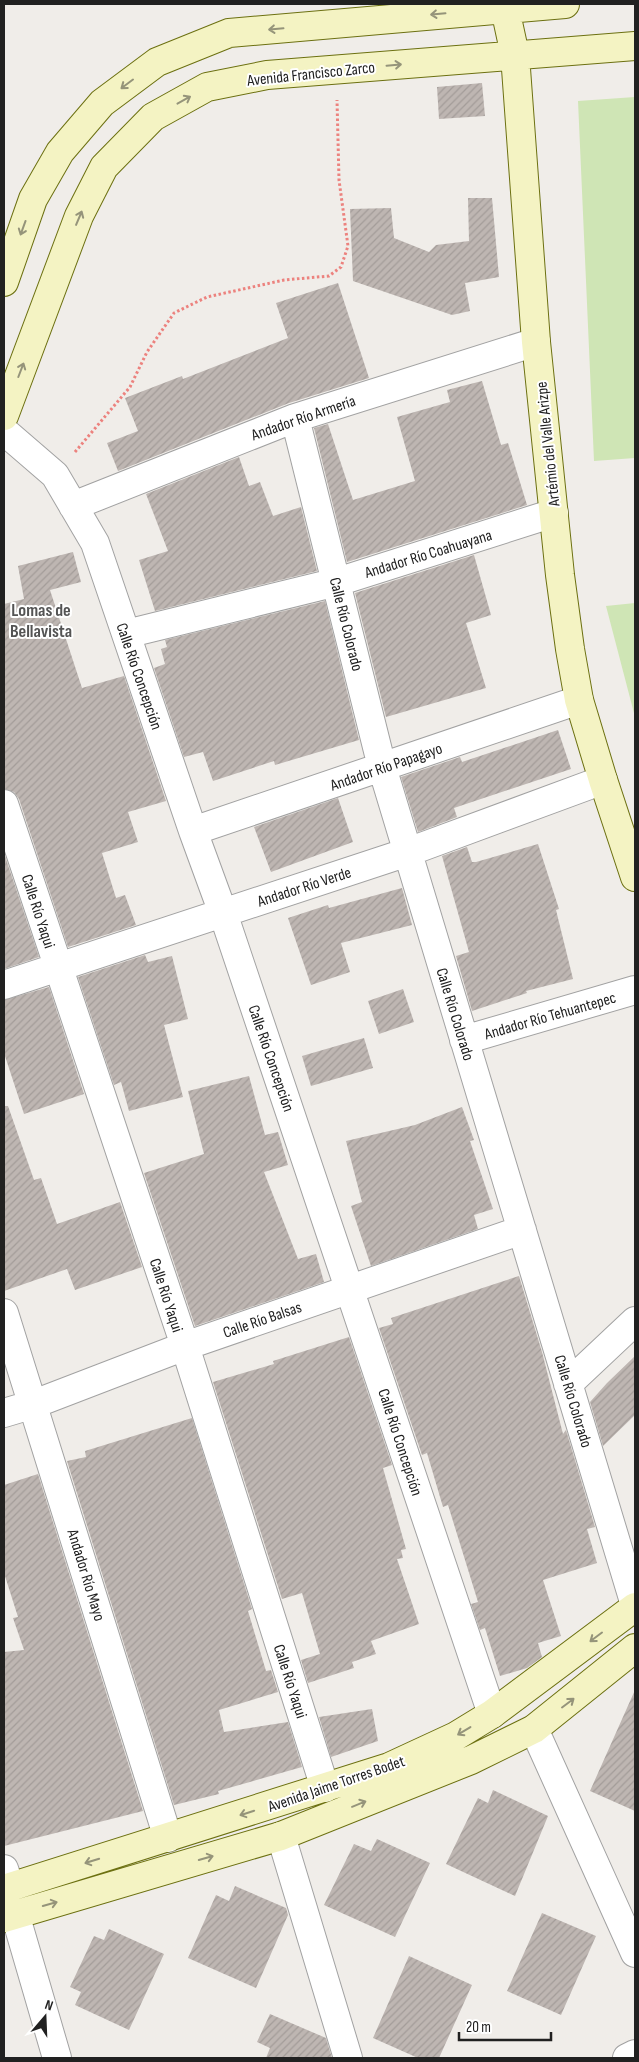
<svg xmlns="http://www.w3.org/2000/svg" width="639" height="2062" viewBox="0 0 639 2062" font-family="'Sofia Sans Condensed',sans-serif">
	<defs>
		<pattern id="building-hatch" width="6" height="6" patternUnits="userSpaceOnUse" patternTransform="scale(1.25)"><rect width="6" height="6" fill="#beb6b2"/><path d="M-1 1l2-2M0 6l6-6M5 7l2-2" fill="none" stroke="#a39c99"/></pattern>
	</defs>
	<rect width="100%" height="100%" fill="#f0ede9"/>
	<!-- grass -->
	<path fill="#cfe5b5" d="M635,97V458L594,461L578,101Z
		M635,603V717L606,606Z"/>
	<!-- building -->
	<path fill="url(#building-hatch)" d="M482,83L485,116L439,119L437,87Z
		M468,198H492L499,277L465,283L470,311L452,315L353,281L350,209L391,208L394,238L429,252L436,245L469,241Z
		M338,283L369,378L289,403L118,471L107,443L138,431L125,398L182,376L183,379L288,338L276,303Z
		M482,381L501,445L508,443L527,505L347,562L314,428L328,424L353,500L415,481L397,417L450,402L447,390Z
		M239,457L249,486L260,482L273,516L301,507L317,571L155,611L139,560L168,551L146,494Z
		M73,552L81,582L50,590L82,688L124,676L166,801L128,812L138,842L102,853L116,898L125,895L136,925L68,947L19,799L14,792L4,789V604L24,599L18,566Z
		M474,555L491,615L466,623L486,688L386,717L355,593Z
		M325,601L359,740L275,765L274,761L213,781L203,752L184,757L154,668L165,664L161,649L167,647L165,640Z
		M558,730L571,769L454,808L457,817L418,832L401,777L460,757L462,762Z
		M338,798L353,842L271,872L254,827Z
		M538,844L559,909L556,910L573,979L526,991L527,993L472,1011L456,956L469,952L442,856L467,847L472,862H476Z
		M4,853L39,957L4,969Z
		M402,888L412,925L341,943L350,972L311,985L288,918L328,905L329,908Z
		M145,955L148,962L172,956L188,1019L164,1025L183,1097L129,1111L121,1082L114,1085L78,977Z
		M49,987L84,1094L24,1114L4,1053V1000Z
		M403,989L414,1022L379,1034L368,1001Z
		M364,1038L373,1068L311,1086L302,1056Z
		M249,1076L265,1135L278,1132L288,1165L264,1172L298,1259L316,1254L324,1282L195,1326L144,1173L204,1154L188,1091Z
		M4,1106H8L34,1180L41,1178L57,1224L120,1202L142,1267L75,1290L67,1269L4,1291Z
		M462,1107L474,1140L470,1141L493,1209L474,1215L478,1229L371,1266L351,1206L362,1202L346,1141L415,1125Z
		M519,1276L542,1352L563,1434L566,1430L595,1527L587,1529L597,1563L543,1580L561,1636L538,1643L542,1657L527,1668L500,1676L485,1628L480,1630L471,1604L478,1602L448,1505L443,1507L427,1453L422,1455L379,1328L393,1324L391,1318Z
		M349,1337L392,1465L383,1468L406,1549L401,1550L403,1558L397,1559L419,1624L371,1641L376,1654L352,1662L354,1668L308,1683L301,1660L320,1654L302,1593L282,1599L213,1382L274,1364L273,1361Z
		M635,1356V1415L603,1446L590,1402L607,1383Z
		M192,1418L252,1609L248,1611L266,1671L271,1670L278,1692L219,1710L224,1732L288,1722L302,1767L218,1791L219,1794L174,1805L67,1461L86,1457L85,1451Z
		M38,1474L143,1811L4,1846V1652L24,1650L13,1618L18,1617L4,1573V1485Z
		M635,1690V1811L590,1791Z
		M372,1709L378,1741L331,1757L319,1717Z
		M493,1790L548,1816L515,1896L446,1864L478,1798L488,1803Z
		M377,1839L430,1863L395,1937L324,1905L354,1844L371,1851Z
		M235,1886L286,1908L288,1915L256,1988L188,1958L216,1895L229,1901Z
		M542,1913L596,1936L561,2015L507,1991Z
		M109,1929L164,1954L129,2030L75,2005L81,1992L70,1987L94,1936L104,1940Z
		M409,1956L472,1985L439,2058H418L373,2038Z
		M270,2014L326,2038L332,2058H266L270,2048L257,2042Z"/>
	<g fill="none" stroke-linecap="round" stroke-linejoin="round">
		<!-- street casing -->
		<g stroke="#a2a2a2" stroke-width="30">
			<path id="street" d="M295,418L382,767L635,1605
				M4,431L55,475L95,543L193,831L223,913L492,1714
				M73,506L295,418L536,342
				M126,634L337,582L554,513
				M4,804L185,1346L325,1788
				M193,831L579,700
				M4,985L408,852L603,780
				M464,1040L635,990
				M4,1313L168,1838
				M568,1384L635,1321
				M4,1413L34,1404L185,1346L522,1230
				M534,1729L635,1953
				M281,1836L348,2058
				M4,1869L10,1887
				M15,1914L57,2058
				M627,2058L635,2054"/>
		</g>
		<!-- secondary casing -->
		<g stroke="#6c7011" stroke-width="30">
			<path id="secondary" d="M504,4L515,55L536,342L560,575L570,649L579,700L603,780L635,877
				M4,282L33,199L60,152L102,103L157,62L229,33L565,4
				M4,416L79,216L104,167L153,117L207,87L267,75L635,46
				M4,1889L389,1767L456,1736L492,1714L635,1607
				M4,1918L281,1836L471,1760L534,1729L635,1648"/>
		</g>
		<!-- path -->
		<path stroke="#ec827e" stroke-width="3" stroke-dasharray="2.5 2.5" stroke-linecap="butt" d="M75,452L130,387L147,352L174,313L207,297L284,280L329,276L341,267L348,246L339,180L337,100"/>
		<!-- street -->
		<use href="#street" stroke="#fff" stroke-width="28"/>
		<!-- secondary -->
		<use href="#secondary" stroke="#f4f3c3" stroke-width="28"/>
	</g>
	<!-- one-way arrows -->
	<defs><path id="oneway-shaft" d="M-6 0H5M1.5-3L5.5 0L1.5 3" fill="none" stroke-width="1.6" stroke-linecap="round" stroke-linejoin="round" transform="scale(1.25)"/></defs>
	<g stroke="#95947a">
		<use href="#oneway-shaft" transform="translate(438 14) rotate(175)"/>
		<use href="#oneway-shaft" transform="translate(276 29) rotate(175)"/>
		<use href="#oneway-shaft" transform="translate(394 65) rotate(-5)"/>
		<use href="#oneway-shaft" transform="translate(127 84) rotate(143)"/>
		<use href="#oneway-shaft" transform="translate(184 100) rotate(-29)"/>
		<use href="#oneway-shaft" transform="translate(79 218) rotate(-67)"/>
		<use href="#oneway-shaft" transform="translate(23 228) rotate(110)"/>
		<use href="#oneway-shaft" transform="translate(21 370) rotate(-69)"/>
		<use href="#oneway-shaft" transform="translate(596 1637) rotate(143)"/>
		<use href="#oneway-shaft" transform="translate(568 1703) rotate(-37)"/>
		<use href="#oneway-shaft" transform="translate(464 1731) rotate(149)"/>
		<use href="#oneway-shaft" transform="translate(359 1804) rotate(-22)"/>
		<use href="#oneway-shaft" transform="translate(247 1813) rotate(162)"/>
		<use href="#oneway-shaft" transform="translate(206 1858) rotate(-16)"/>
		<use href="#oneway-shaft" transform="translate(92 1861) rotate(163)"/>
		<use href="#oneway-shaft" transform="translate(50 1904) rotate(-16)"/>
	</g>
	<g text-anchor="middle" stroke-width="4" stroke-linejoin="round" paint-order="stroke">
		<!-- street labels -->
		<g font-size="16" fill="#212121" stroke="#fff">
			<text transform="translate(311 73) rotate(-6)" y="6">Avenida Francisco Zarco</text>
			<text transform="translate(303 417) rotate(-19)" y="6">Andador Río Armería</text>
			<text transform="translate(547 444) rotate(-96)" y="6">Artémio del Valle Arizpe</text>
			<text transform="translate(428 553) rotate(-17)" y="6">Andador Río Coahuayana</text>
			<text transform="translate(347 624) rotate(76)" y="6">Calle Río Colorado</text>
			<text transform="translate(140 676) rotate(71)" y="6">Calle Río Concepción</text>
			<text transform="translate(386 766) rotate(-19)" y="6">Andador Río Papagayo</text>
			<text transform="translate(304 886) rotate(-18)" y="6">Andador Río Verde</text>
			<text transform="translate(39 911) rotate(72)" y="6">Calle Río Yaqui</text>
			<text transform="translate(456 1014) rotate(73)" y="6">Calle Río Colorado</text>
			<text transform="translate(550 1015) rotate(-16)" y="6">Andador Río Tehuantepec</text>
			<text transform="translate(272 1058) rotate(71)" y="6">Calle Río Concepción</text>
			<text transform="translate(167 1295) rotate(72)" y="6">Calle Río Yaqui</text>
			<text transform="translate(262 1319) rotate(-19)" y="6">Calle Río Balsas</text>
			<text transform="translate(574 1401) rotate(73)" y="6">Calle Río Colorado</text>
			<text transform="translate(401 1442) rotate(72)" y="6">Calle Río Concepción</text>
			<text transform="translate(87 1575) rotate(73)" y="6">Andador Río Mayo</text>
			<text transform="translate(291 1681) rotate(72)" y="6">Calle Río Yaqui</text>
			<text transform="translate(336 1783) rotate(-19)" y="6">Avenida Jaime Torres Bodet</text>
		</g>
		<!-- neighbourhood labels -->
		<g font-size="18" font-weight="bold" fill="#545454" stroke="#fff">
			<text x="41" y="616">Lomas de<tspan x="41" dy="21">Bellavista</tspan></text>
		</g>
	</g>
	<!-- border -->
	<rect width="639" height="2062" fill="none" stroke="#212121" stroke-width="10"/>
	<!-- north arrow -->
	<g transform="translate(45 2017) rotate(19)" stroke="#ffffff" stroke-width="4" paint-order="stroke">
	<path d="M0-4L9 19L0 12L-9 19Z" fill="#212121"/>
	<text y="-8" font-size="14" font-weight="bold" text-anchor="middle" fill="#212121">N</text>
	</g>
	<!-- scale -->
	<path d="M459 2032v8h92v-8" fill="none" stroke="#212121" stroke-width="2.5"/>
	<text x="466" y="2032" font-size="15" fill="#212121" stroke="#ffffff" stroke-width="4" paint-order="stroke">20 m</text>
</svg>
